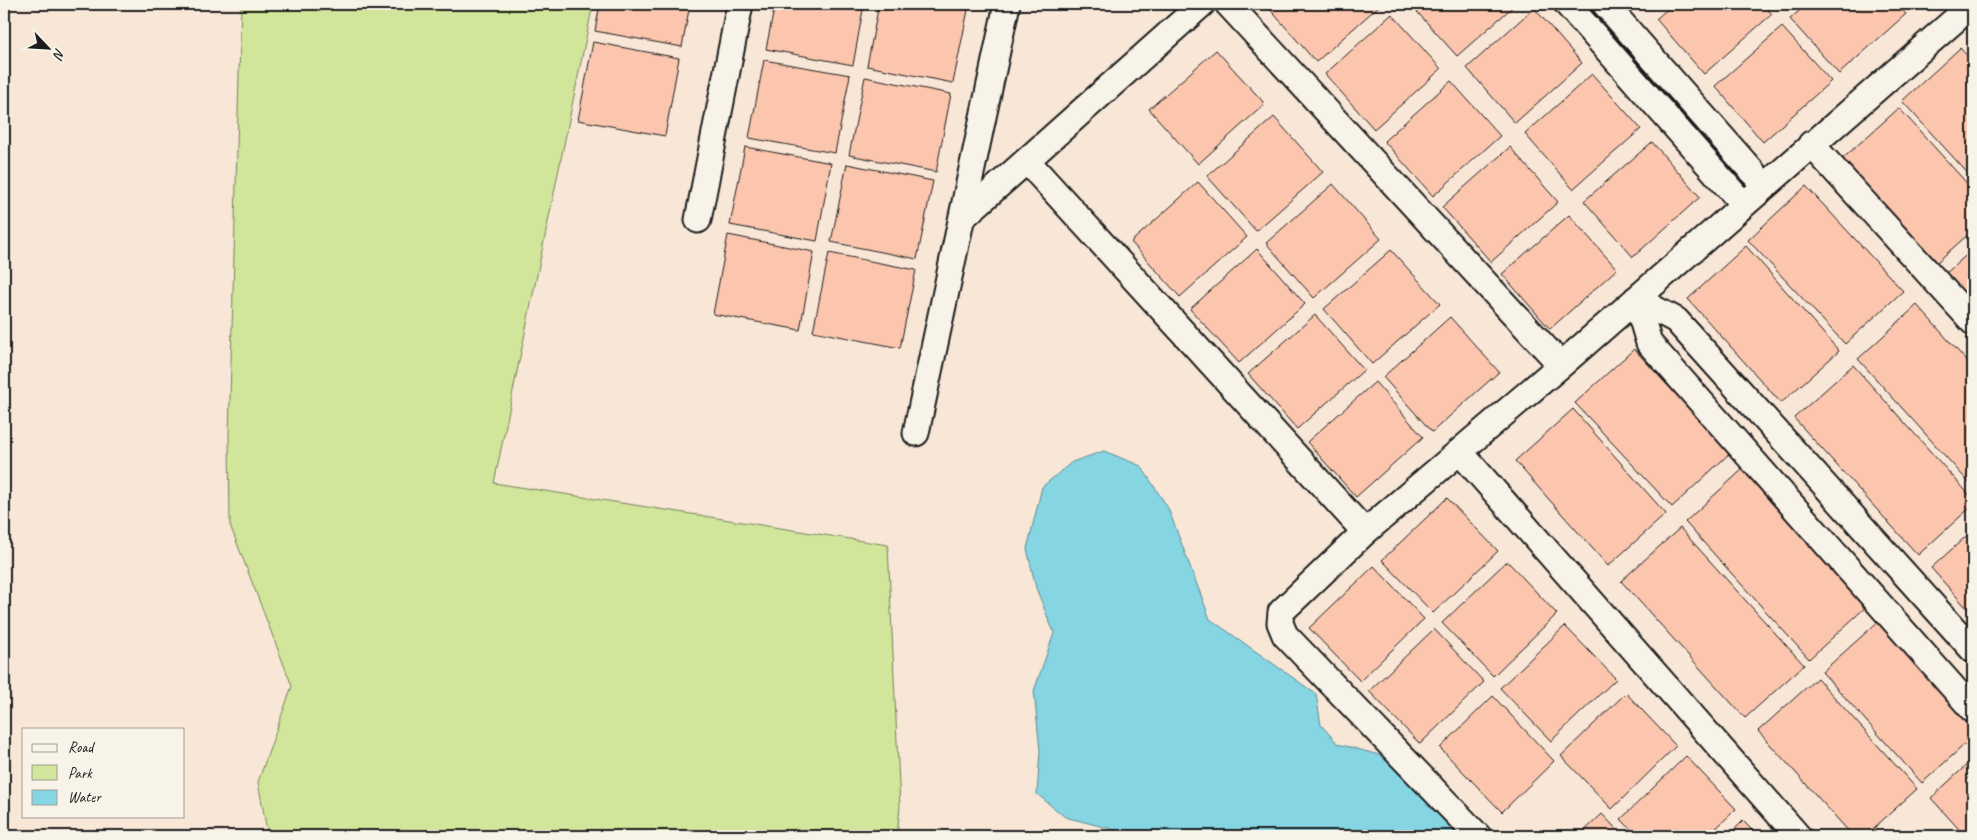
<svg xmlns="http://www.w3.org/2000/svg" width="1977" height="840" viewBox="0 0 1977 840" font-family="Caveat,sans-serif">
	<rect width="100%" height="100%" fill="#f8e6d7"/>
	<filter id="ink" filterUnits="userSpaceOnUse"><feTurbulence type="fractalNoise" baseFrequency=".02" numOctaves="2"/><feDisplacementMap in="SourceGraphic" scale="10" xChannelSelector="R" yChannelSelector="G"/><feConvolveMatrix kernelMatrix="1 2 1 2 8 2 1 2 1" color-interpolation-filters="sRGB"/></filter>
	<g filter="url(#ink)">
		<!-- green -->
		<path fill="#d1e69a" stroke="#76815b" d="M241,4H593L494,483L888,545L900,807L897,836H268L258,782L292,686L230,525L229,436Z"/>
		<!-- water -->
		<path fill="#86d5e3" stroke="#5c8b93" d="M1104,451L1141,466L1168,508L1210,619L1316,694L1321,725L1338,744L1398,760L1459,836H1129L1127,833L1065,817L1037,794L1040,751L1034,691L1054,633L1036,588L1027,549L1042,487L1072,462Z"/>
		<!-- building -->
		<path fill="#fcc6ae" stroke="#1c1c1c" d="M600,4H690L682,47L595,31Z
			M775,4H864L853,65L766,49Z
			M879,4L969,5L953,83L867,66Z
			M1271,4H1381L1316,62L1268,7Z
			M1410,4H1516L1457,56Z
			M1673,4H1762L1772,14L1704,74L1656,19Z
			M1807,4H1896L1906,14L1839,74L1790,19Z
			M1534,8L1582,63L1515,123L1467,68Z
			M1392,14L1441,69L1374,129L1325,74Z
			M1782,27L1831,81L1763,142L1715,86Z
			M593,42L679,58L665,136L578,120Z
			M1960,48L1973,62V179L1902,101Z
			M1216,50L1265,104L1198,164L1149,109Z
			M764,60L850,75L835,153L749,138Z
			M1592,74L1641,129L1573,189L1525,134Z
			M865,77L951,94L936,172L849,155Z
			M1451,81L1500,136L1433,196L1384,141Z
			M1899,108L1973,190V230L1935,264L1841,160Z
			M1274,117L1323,172L1256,231L1207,176Z
			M1652,142L1700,197L1633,257L1584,201Z
			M745,147L831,163L817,241L730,225Z
			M1510,147L1558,202L1491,262L1442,207Z
			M847,164L933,181L917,259L831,242Z
			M1198,182L1247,237L1180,297L1131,242Z
			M1333,184L1381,239L1314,298L1266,243Z
			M1806,186L1903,291L1845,344L1748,240Z
			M1569,215L1617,269L1550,329L1502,274Z
			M728,235L814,252L800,330L713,314Z
			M1746,246L1839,351L1781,403L1688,299Z
			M1257,249L1305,304L1239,363L1190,309Z
			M1973,249V307L1944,275Z
			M1391,250L1440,304L1372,364L1324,309Z
			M829,253L916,270L900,348L813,331Z
			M1917,305L1973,368V487L1858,359Z
			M1315,315L1364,370L1297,429L1248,374Z
			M1450,317L1499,372L1432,432L1383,377Z
			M1634,349L1730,453L1672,507L1575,403Z
			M1853,365L1973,499V505L1918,555L1794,418Z
			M1375,382L1423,437L1356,497L1307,442Z
			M1573,409L1666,514L1608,566L1515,461Z
			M1744,468L1867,606L1809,659L1685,522Z
			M1447,498L1498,551L1433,613L1382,560Z
			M1680,528L1804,665L1745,718L1621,581Z
			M1973,530V615L1931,568Z
			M1507,561L1557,614L1493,676L1442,623Z
			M1374,566L1424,619L1360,681L1309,628Z
			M1881,619L1973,721V737L1922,783L1822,672Z
			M1565,626L1616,679L1551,741L1500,688Z
			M1434,629L1484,682L1420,744L1369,691Z
			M1817,678L1917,789L1865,836H1853L1758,731Z
			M1626,693L1676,746L1612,809L1561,756Z
			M1493,696L1554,761L1502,812L1440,748Z
			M1686,756L1736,809L1708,836H1637L1621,819Z
			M1973,759V836H1965L1931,798Z
			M1602,814L1623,836H1579Z
			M1743,821L1758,836H1728Z"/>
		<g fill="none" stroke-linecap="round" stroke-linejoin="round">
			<!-- minor casing -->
			<g stroke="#1c1c1c" stroke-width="29">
				<path id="minor" d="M1228,4L1561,365L1365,532L1281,612L1280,623L1285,635L1478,836
					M1567,4L1743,204
					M1605,4L1764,185
					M1811,144L1973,322
					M1027,161L1365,532
					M962,218L1202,4
					M698,220L740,4
					M1636,299L1649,343L1973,710
					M1636,299L1676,320L1973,650
					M1561,365L1973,4
					M916,433L1007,4
					M1460,452L1798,836"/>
			</g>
			<!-- minor -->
			<use href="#minor" stroke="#f7f3e8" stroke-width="25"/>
		</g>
	</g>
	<!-- margin -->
	<rect width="1977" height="840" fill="none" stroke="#f7f3e8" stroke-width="20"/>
	<rect x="10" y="10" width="1957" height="820" fill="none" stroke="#1c1c1c" stroke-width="2" filter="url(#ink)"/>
	<!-- legend -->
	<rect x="22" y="728" width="162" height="90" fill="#f7f3e8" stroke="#9f9d96"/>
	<rect x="32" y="744" width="25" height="8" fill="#f7f3e8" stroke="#9f9d96"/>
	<text x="68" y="752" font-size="15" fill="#1c1c1c">Road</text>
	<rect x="32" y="765" width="25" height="15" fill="#d1e69a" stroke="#9f9d96"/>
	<text x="68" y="778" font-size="15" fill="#1c1c1c">Park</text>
	<rect x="32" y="790" width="25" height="15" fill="#86d5e3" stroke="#9f9d96"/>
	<text x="68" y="802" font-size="15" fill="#1c1c1c">Water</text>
	<!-- north arrow -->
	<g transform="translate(48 48) rotate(115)" stroke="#f7f3e8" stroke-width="4" paint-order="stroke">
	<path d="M0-4L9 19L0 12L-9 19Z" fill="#1c1c1c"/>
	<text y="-8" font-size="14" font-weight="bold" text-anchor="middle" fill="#1c1c1c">N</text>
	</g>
</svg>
